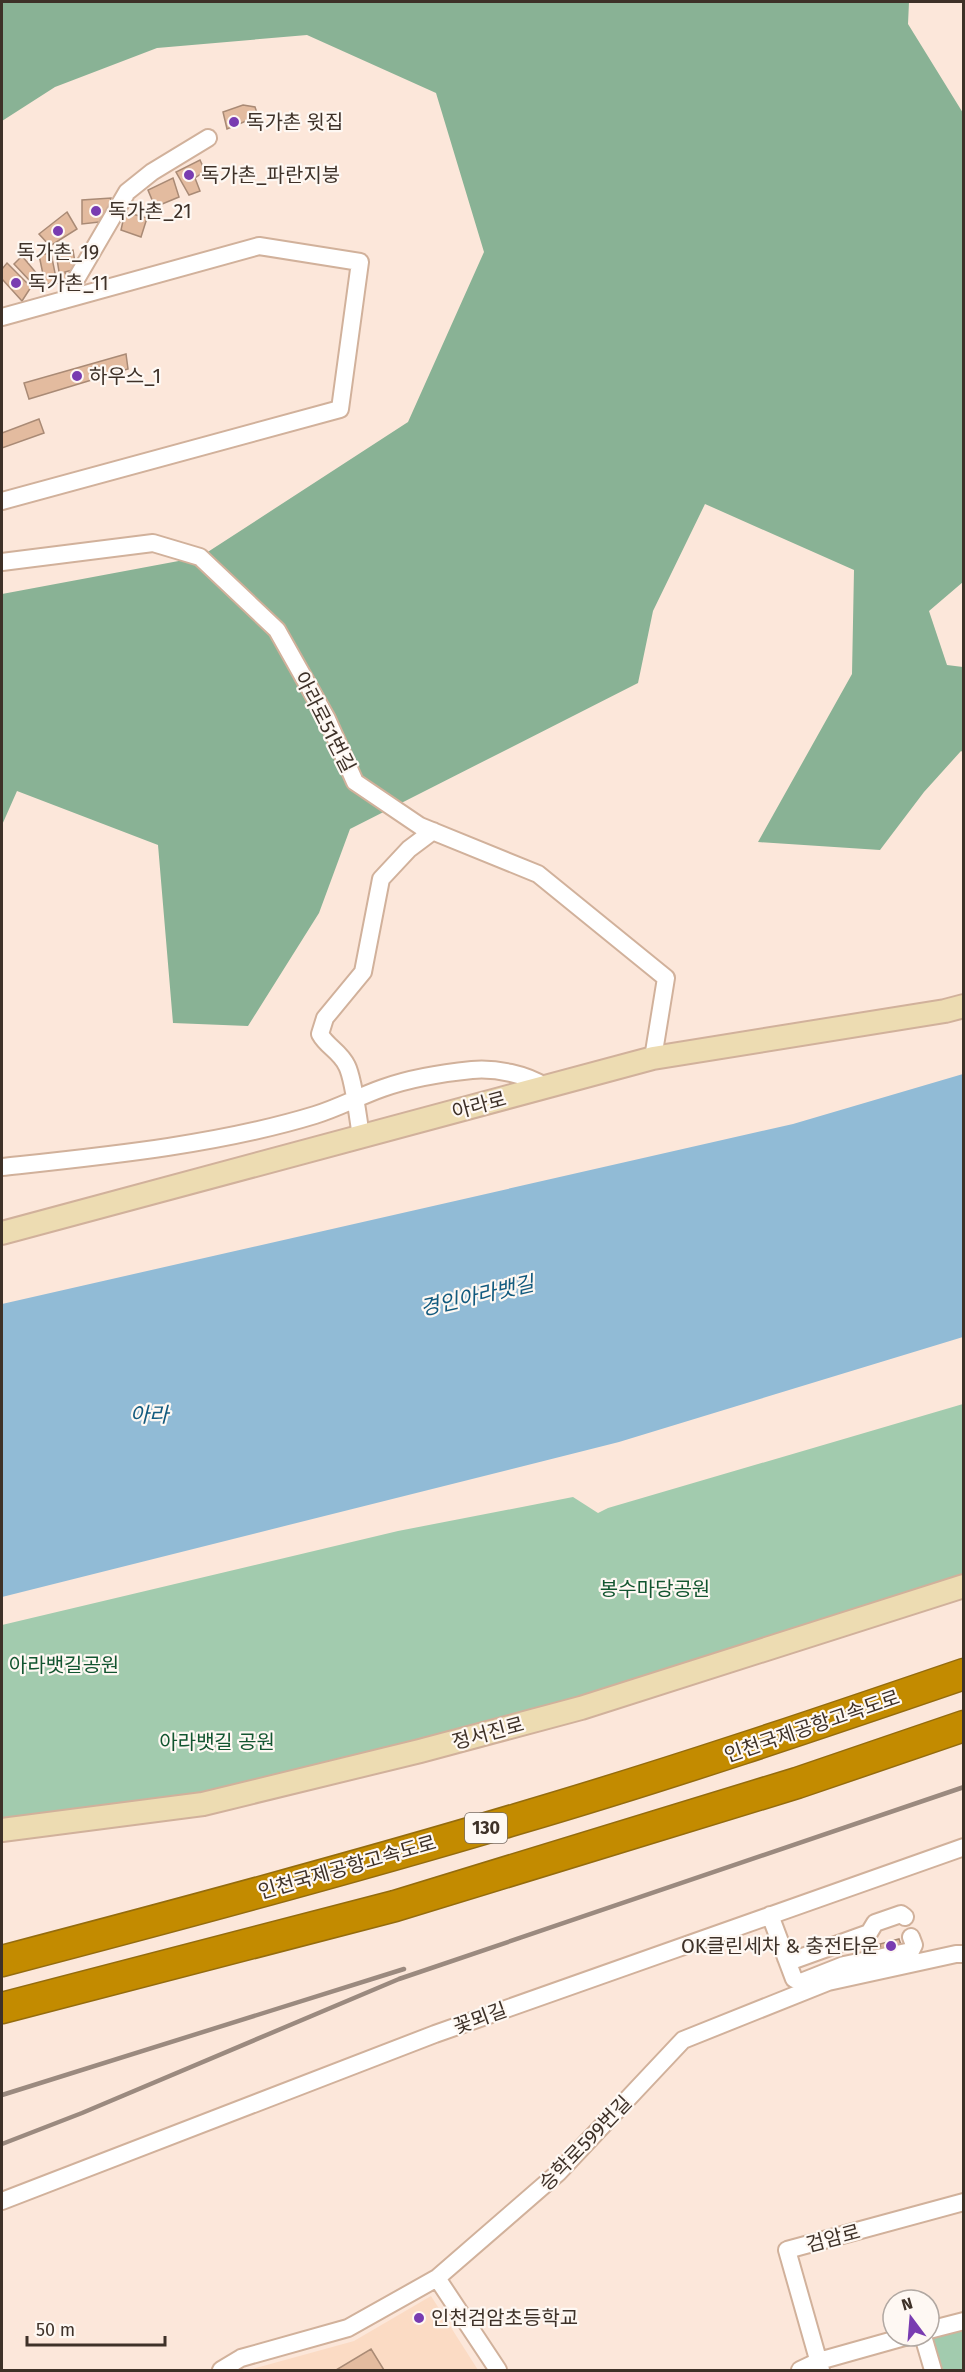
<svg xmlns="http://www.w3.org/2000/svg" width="965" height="2372" viewBox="0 0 965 2372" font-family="'Fira Sans','Noto Sans KR',sans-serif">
	<rect width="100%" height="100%" fill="#fce7da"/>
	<!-- built -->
	<path fill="#fbdbc4" d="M431,2296L478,2370H249L354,2341Z"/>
	<!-- green -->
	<path fill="#a2cbae" d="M963,1404V1586L581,1708L203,1804L2,1830V1625L398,1531L573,1497L598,1513L608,1508Z
		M963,2321V2370H933L929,2336Z"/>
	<!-- forest -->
	<path fill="#89b295" d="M2,2H909L908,24L963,113V582L929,611L947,665L963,667L964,753L961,751L924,792L880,850L758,842L852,674L854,570L705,504L653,611L638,683L350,829L319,913L248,1026L173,1023L158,845L17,791L2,825V594L200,557L408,422L484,252L436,93L307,35L157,48L55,87L2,121Z"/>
	<!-- water -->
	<path fill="#91bbd6" d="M963,1074V1337L619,1442L2,1597V1304L793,1124Z"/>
	<!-- building -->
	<path fill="#e3bb9f" stroke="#a98a75" stroke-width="1.5" d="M243,105L255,107L258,116L227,129L223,112Z
		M200,160L205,171L195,178L200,191L189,195L176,172Z
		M173,178L179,197L155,207L148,190Z
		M111,198L108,221L82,224V200Z
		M67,212L77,229L50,246L39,234Z
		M125,212L147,218L141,237L121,230Z
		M73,250L76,269L65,272L68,282L61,284L56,253Z
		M51,253L57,283L45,284L39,255Z
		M22,256L38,275L32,283L14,264Z
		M7,263L31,287L22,301L2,279V269Z
		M126,354L128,369L29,399L24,383Z
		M39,419L44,433L2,448V433Z
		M899,1939L902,1948L882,1953L880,1944Z
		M371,2349L384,2370H336Z"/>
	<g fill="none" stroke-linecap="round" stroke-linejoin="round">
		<!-- street casing -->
		<g stroke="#d1b19b" stroke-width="20">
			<path id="street" d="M64,300L127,192L152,172L208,138
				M2,317L259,246L360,262L340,409L2,501
				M2,562L153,543L200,557L277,630L327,719L355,782L420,826L538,874L666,978L653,1058
				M361,1136C358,1119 354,1080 347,1066C340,1051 327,1047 320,1034L325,1018L363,972L381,879L409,849L433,831
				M2,1167C104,1156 217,1145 315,1115C338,1108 360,1096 383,1088C411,1078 442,1073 472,1070C496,1068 526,1074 546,1087
				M770,1915L794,1979L801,1982L844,1965L911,1951L914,1945L911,1937
				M786,1958L794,1960L869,1933L875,1923L901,1914L905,1917
				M2,2201L435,2034L964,1847
				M437,2278L498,2370
				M929,2330L964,2321
				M923,2336L933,2370
				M221,2370L241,2358L348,2328L437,2278L558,2173L683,2040L828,1982L956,1954H964
				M800,2370L819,2361L908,2336
				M821,2370L787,2250L964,2202"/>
		</g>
		<!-- secondary casing -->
		<g stroke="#d1b19b" stroke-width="26">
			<path id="secondary" d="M2,1233L653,1058L945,1011L964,1006
				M2,1830L203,1804L420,1751L581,1708L964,1586"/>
		</g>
		<!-- highway casing -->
		<g stroke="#946c0e" stroke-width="33">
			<path id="highway" d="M2,1961C174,1916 347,1870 517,1819C667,1775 815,1725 964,1674
				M2,2008L395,1906L797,1783L964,1726"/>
		</g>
		<!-- street -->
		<use href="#street" stroke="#fff" stroke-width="16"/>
		<!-- secondary -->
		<use href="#secondary" stroke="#eddcb2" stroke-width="22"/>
		<!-- highway -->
		<use href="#highway" stroke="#c38b00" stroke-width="30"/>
		<!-- rail -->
		<path stroke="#9b8a7f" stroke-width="4.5" d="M2,2095L404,1969
			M2,2144L82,2113L399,1979L964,1787"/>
	</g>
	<!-- markers -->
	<g fill="#793cb1" stroke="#fef8f3" stroke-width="2">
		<circle cx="234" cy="122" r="6"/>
		<circle cx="189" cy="175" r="6"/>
		<circle cx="96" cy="211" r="6"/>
		<circle cx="58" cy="231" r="6"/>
		<circle cx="16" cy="283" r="6"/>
		<circle cx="77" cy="376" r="6"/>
		<circle cx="891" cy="1946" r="6"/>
		<circle cx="419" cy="2318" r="6"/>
	</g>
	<g text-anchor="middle" stroke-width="4.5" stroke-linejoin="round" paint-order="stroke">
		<!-- shield labels -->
		<rect fill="#fef8f3" stroke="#786d65" stroke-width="1.5" x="465" y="1813" width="42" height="30" rx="4.5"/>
		<g font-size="18" font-weight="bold" fill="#3e3128">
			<text x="486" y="1834">130</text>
		</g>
		<!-- poi labels -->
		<g font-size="20" fill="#3e3128" stroke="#fef8f3" text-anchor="start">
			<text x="246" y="129">독가촌 윗집</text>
			<text x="201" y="182">독가촌_파란지붕</text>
			<text x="108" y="218">독가촌_21</text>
			<text x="58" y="259" text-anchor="middle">독가촌_19</text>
			<text x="28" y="290">독가촌_11</text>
			<text x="89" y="383">하우스_1</text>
			<text x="879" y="1953" text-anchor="end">OK클린세차 &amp; 충전타운</text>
			<text x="431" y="2325">인천검암초등학교</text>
		</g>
		<!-- street labels -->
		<g font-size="20" fill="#3e3128" stroke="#fef8f3">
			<text transform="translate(325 722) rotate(63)" y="7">아라로51번길</text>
			<text transform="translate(479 1105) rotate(-15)" y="7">아라로</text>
			<text transform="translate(812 1726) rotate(-19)" y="7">인천국제공항고속도로</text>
			<text transform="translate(488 1733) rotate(-15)" y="7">정서진로</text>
			<text transform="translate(347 1867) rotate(-16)" y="7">인천국제공항고속도로</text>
			<text transform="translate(480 2018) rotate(-20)" y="7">꽃뫼길</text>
			<text transform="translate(585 2143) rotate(-46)" y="7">승학로599번길</text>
			<text transform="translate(833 2238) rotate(-15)" y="7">검암로</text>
		</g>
		<!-- park labels -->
		<g font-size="20" fill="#125530" stroke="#fef8f3">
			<text x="655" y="1596">봉수마당공원</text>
			<text x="64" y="1672">아라뱃길공원</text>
			<text x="217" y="1749">아라뱃길 공원</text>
		</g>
		<!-- water labels -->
		<g font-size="21" font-style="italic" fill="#125a7e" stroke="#fef8f3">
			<text transform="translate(477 1296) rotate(-13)" y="7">경인아라뱃길</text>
			<text x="149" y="1422">아라</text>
		</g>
	</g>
	<!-- border -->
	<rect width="965" height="2372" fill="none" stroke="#3e3128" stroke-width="6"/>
	<!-- north arrow -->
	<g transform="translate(911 2318) rotate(344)"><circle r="28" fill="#fef8f3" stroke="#b1a8a2" stroke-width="1.5"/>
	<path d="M0-4.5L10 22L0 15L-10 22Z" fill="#793cb1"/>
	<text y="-9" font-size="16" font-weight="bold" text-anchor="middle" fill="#3e3128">N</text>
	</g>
	<!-- scale -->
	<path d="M27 2336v9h138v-9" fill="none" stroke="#3e3128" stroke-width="3"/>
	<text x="36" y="2336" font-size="18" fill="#3e3128" stroke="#fef8f3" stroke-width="4.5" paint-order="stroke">50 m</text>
</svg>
